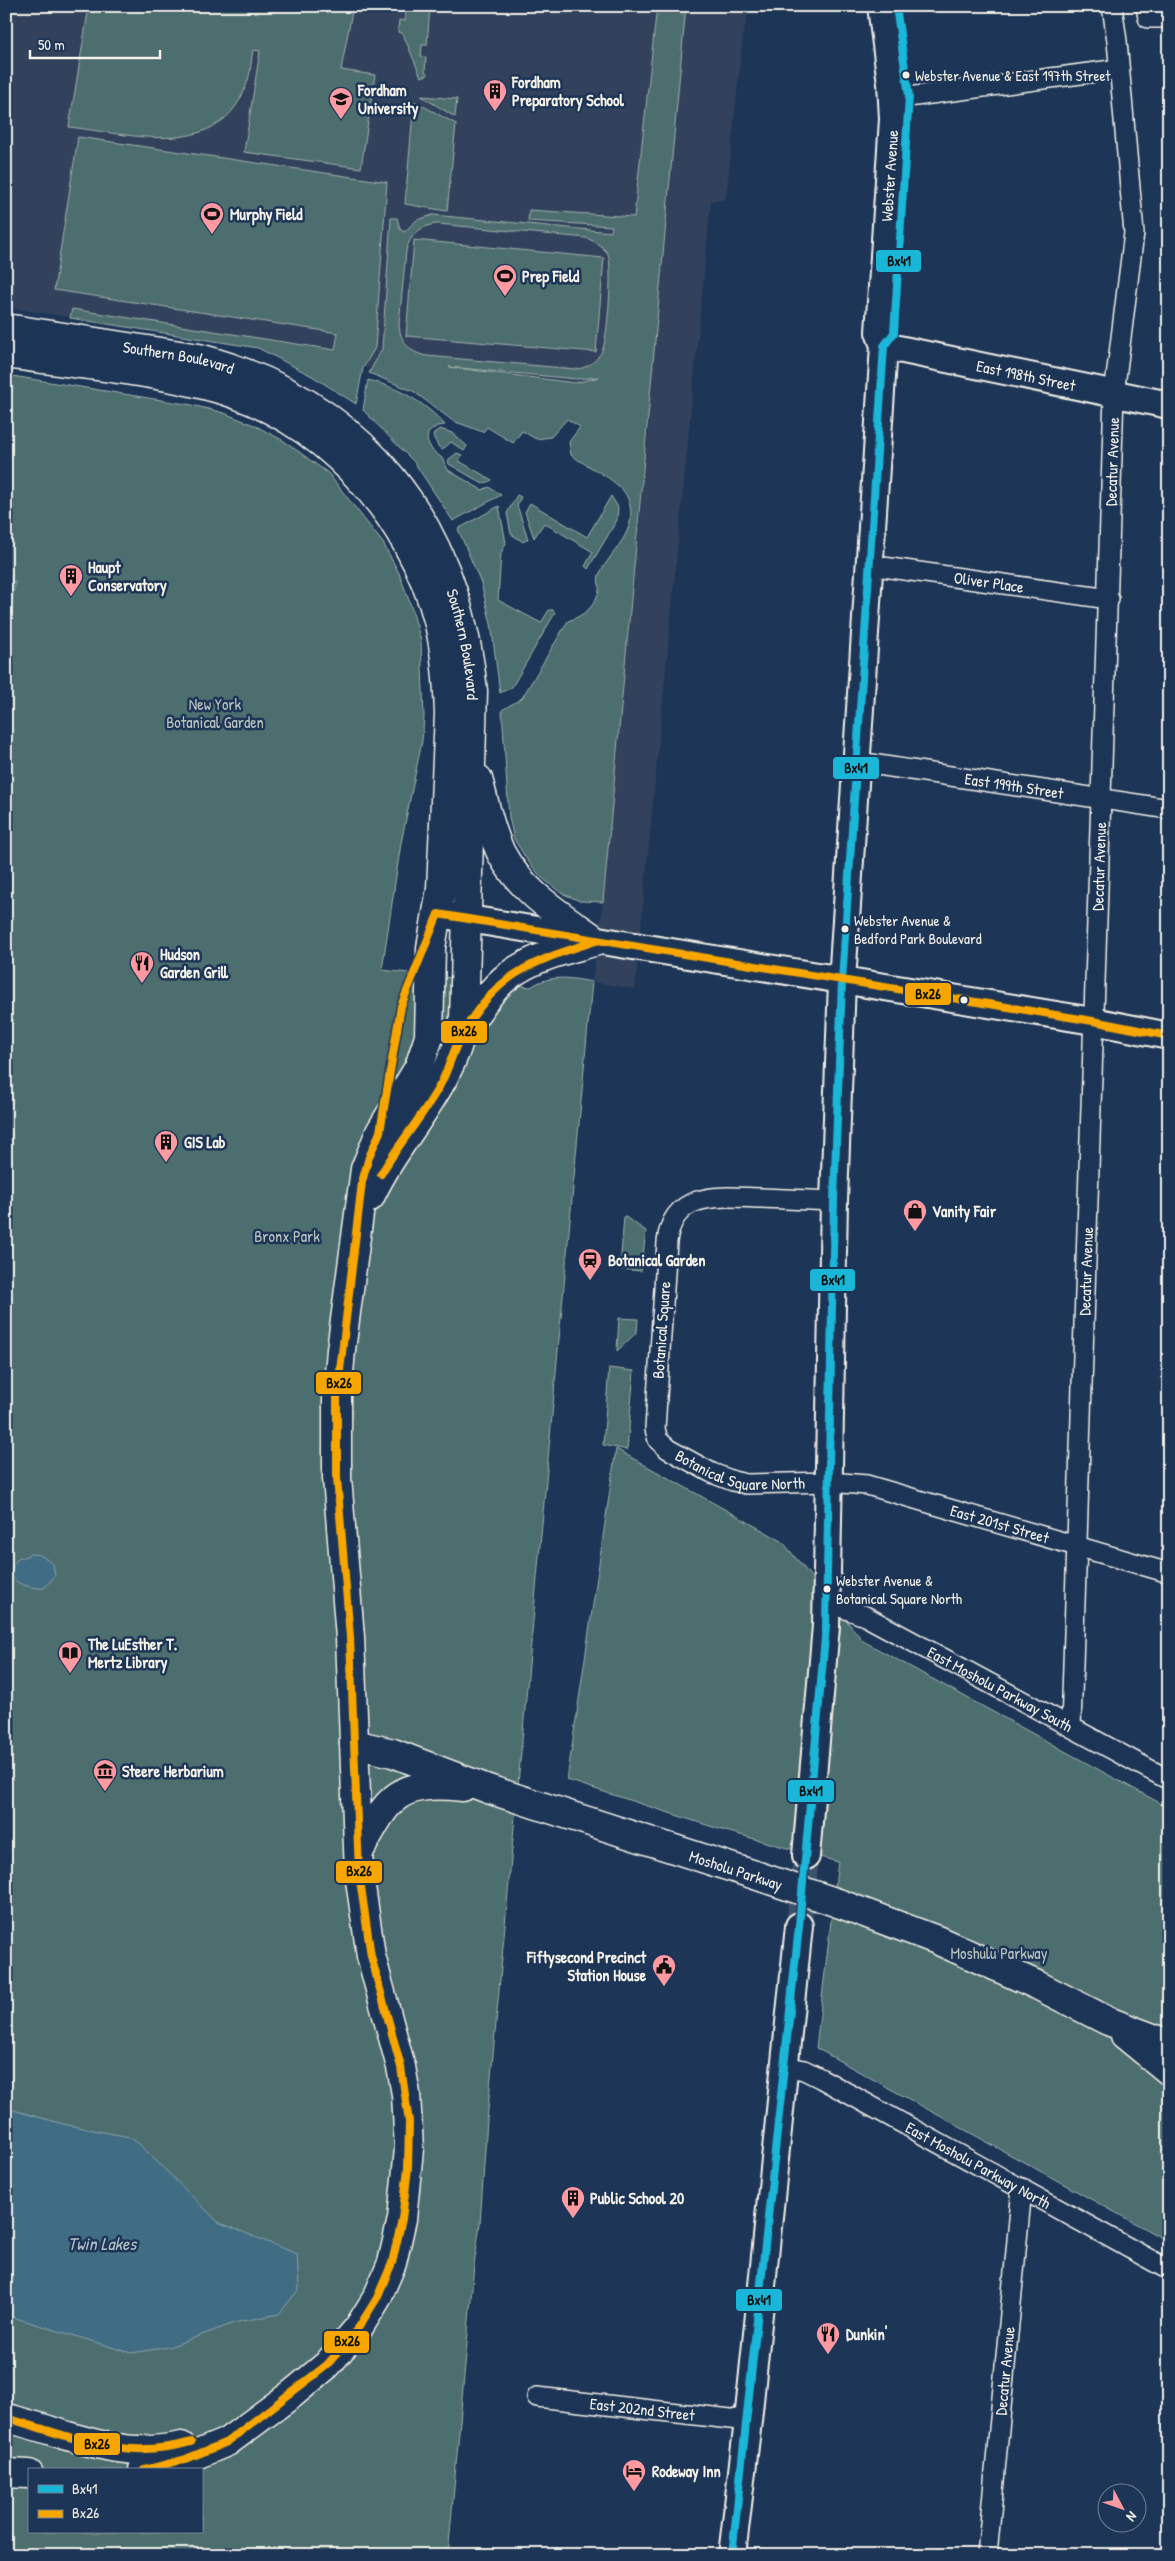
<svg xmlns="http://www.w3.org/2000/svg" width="1175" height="2561" viewBox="0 0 1175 2561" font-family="'Patrick Hand',sans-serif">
	<rect width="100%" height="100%" fill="#1d3557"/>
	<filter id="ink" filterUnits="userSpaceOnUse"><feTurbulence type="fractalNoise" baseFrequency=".02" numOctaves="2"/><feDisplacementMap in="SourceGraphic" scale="10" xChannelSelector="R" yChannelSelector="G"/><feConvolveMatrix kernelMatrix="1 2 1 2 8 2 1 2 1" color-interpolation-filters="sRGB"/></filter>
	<g filter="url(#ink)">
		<!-- built -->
		<path fill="#31435d" d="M6,6H750L743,35L726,199L711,201L635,989L592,982L603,902L649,419L258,348L6,307Z"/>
		<!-- green -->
		<path fill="#4e6e6e" stroke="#a1b0ab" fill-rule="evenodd" d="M89,6H353L341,70L375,75L361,168L244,152L260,51L253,50C251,60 251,71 248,80C223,163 132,134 69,127Z
			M406,6H430L427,45H422L421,56L426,57L425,71L428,75L421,77L403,34L398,32L399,20L405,21Z
			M657,6H686L603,902L580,901L561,893L541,877L527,860L514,839L509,818L502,710L522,698L568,621C582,616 593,609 598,594C601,588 597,581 599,575C611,550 640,531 628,499C622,481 587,467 571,455L569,442L580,427L567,419L551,437L536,439L522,431L513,443L487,427L483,432L453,421L413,391L369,373L382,349L391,218H397L400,229L404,232L417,220L433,215L611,232L612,226L528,221L529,210L634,217ZM438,224L586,238C594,241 603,246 608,254C613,265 608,339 602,351C597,361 587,369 575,369L427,356C410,353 400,342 399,324L406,251C410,235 421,225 438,224ZM449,367L576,379L599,377L575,383Z
			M421,96L457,99L455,117Z
			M414,101L456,124L447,211L405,204Z
			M78,137L387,182L375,348L363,368L356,404L312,376L258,348L70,318L72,309L335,350L338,333L54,290Z
			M414,240L604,258L596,352L406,336Z
			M6,375L192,405L224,413L254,425L284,441L328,473L383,543L399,573L411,606L421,641L424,717L422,741L401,843L382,970L531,987C549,974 572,978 592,982L487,2120L480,2224L474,2265L448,2555H6ZM29,2470H201V2532H29Z
			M368,380C397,387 425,402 445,425L437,426L428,433L427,441L432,450L442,458L448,470L482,490L489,487L501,495L453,521L414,462L363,410Z
			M440,429L452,433L467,446L464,451L451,442L442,450L438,446L433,436L435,432Z
			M457,453L462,455L459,461L492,480L483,484L449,464L448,460Z
			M517,495L521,497L517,505L528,539L523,542L511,534L507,513Z
			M611,496L618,507L617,520L588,569L585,566L593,552L544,523L534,538L525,512L530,503L587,537Z
			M499,506L506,543L501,553L498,600L541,623L549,610H553L555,613L512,687L500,693L491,624L481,583L458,529Z
			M624,1216L646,1231L641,1271L620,1269Z
			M619,1318L638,1319L637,1332L617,1351Z
			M609,1368L634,1371L627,1450L603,1445Z
			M616,1449L782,1541L863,1641L1169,1808V2242L816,2048L838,1862L722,1830L567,1780Z"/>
		<!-- water -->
		<path fill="#406c84" stroke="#88a1ac" d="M6,576H11L10,581L15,582L11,609H8L7,614Z
			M30,1554L40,1555L53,1564L55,1576L44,1588C32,1589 5,1583 12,1567C13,1563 17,1561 19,1557L22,1558Z
			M6,2108L63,2124L129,2137L139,2144L218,2222L297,2254L299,2289L279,2314L237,2322L169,2347L131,2353L6,2315Z"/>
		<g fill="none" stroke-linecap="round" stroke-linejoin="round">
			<!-- secondary-tunnel -->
			<path stroke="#3d516d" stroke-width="26" stroke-dasharray="26 13" stroke-linecap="butt" d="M799,1926L806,1856"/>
			<!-- street casing -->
			<g stroke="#f4f1e8" stroke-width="22">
				<g id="street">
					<path d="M1146,6L1148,18H1169"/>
					<path d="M893,99L1119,69"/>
					<path id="s1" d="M869,565L1109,599"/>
					<path id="s2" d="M858,762L1169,809"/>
					<path id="s3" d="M834,1201C810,1200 785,1199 761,1198C722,1197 673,1189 667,1242L655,1429L658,1440L668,1449L712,1473L733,1481L746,1484L829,1482L867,1485L1169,1573"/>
					<path id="s4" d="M827,1602L865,1616L1169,1780"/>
					<path id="s5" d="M1071,1727L1114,394L1134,233L1117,41L1112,6"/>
					<path id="s6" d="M785,2066L804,2070L822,2079L1169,2270"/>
					<path id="s7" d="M537,2397L748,2421"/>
					<path id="s8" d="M987,2555L1022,2188"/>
				</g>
			</g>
			<!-- secondary casing -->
			<g stroke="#f4f1e8" stroke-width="30">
				<g id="secondary">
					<path id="s9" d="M884,346L1169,405"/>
					<path d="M438,914L1093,1021L1169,1036"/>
					<path id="s10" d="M806,1856L826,1626L834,1201L842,981L884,346L879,332L893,119L891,83L881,6"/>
					<path d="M732,2555L748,2421L799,1926"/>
				</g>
			</g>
			<!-- primary casing -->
			<g stroke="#f4f1e8" stroke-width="31">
				<g id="primary">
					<path id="s11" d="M6,328L199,358C364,402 457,523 473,691L464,1021C452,1088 398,1136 370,1197"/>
					<path d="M6,354C72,364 143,369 208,386C320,413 411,513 439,624C446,653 448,684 449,714L441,889L431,948L429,1037L419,1067L380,1132L365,1169L341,1350L337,1396V1478L350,1637L359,1873L371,1956L401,2067L406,2094L409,2149L402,2219L392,2263L377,2298L359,2327L327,2365L292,2394L227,2442L186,2459L143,2470"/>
					<path d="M478,779C485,804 490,830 501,853C522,893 561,915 597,941"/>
					<path d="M464,1031C479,1009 493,984 517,970C540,955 571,949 597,941"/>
					<path d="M354,1744L393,1753L488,1789L755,1875"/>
					<path d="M359,1852C388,1798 396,1780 463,1787"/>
					<path d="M838,1903L937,1940L1037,1985L1108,2021L1169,2044"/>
					<path d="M1125,2035L1169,2071"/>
					<path d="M6,2418C66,2432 117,2461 181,2446"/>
					<path d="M6,2473L29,2474"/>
				</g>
			</g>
			<!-- street -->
			<use href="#street" stroke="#1d3557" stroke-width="19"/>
			<!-- secondary -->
			<use href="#secondary" stroke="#1d3557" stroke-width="26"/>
			<!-- primary -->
			<use href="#primary" stroke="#1d3557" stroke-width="28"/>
			<!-- primary-bridge casing -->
			<g stroke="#f4f1e8" stroke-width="31" stroke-linecap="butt">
				<path id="primary-bridge" d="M755,1875L838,1903"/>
			</g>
			<!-- primary-bridge -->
			<use href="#primary-bridge" stroke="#1d3557" stroke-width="28"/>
			<!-- bus-1 casing -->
			<g stroke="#1d3557" stroke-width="11">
				<path id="bus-1" d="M732,2555L799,1926L826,1626L834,1201L842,981L884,346L894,333L909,96L896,6"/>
			</g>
			<!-- bus-2 casing -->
			<g stroke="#1d3557" stroke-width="11">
				<path id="bus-2" d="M381,1174C399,1143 423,1116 440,1085C448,1071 452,1054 459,1040C493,975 530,962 596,941
					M6,2418C72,2436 122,2462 191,2442
					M144,2470L186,2459L227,2442L327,2365L359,2327L377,2298L392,2263L402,2219L408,2168L409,2122L401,2067L371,1956L359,1873L350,1637L337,1478V1396L362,1182L369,1157L380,1132L401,1006L438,914L1093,1021L1169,1036"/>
			</g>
			<!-- bus-1 -->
			<use href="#bus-1" stroke="#1ab6d8" stroke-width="8"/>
			<!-- bus-2 -->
			<use href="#bus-2" stroke="#f7a600" stroke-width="8"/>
		</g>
	</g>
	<!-- icons -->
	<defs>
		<g id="building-pin" transform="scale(1.25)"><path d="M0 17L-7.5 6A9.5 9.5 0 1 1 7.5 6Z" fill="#ff9aa2" stroke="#1d3557"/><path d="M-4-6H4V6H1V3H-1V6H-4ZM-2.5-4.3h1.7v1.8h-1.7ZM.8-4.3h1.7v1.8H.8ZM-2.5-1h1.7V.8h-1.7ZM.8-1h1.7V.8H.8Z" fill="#111"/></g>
		<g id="university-pin" transform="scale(1.25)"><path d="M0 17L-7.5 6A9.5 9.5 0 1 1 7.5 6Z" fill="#ff9aa2" stroke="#1d3557"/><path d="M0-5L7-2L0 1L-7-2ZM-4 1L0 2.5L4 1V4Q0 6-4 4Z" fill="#111"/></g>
		<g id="stadium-pin" transform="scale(1.25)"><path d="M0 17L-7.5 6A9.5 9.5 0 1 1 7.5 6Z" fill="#ff9aa2" stroke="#1d3557"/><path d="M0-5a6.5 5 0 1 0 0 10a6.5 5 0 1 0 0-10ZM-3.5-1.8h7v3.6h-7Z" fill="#111"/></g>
		<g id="restaurant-pin" transform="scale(1.25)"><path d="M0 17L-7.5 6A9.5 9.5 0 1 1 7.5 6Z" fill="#ff9aa2" stroke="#1d3557"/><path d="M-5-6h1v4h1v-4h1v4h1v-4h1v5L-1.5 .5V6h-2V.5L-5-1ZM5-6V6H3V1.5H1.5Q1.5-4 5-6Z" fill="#111"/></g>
		<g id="shop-pin" transform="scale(1.25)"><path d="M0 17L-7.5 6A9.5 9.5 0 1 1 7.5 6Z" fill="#ff9aa2" stroke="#1d3557"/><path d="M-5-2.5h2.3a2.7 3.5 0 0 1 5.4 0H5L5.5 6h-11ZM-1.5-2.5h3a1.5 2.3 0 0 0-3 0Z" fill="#111"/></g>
		<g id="station-pin" transform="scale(1.25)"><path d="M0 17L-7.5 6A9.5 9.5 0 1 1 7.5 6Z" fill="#ff9aa2" stroke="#1d3557"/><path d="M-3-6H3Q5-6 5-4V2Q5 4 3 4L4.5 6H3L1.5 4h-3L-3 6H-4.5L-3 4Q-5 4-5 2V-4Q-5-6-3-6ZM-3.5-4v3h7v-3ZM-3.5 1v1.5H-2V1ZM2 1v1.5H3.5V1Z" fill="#111"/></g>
		<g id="library-pin" transform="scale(1.25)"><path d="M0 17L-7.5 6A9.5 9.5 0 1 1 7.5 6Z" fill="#ff9aa2" stroke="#1d3557"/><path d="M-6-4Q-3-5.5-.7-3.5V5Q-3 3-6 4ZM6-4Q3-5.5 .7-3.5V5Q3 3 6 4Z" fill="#111"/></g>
		<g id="museum-pin" transform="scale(1.25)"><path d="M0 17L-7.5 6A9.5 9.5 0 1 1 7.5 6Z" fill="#ff9aa2" stroke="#1d3557"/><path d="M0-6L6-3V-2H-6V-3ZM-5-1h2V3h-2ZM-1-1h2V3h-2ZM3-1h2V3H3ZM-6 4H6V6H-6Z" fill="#111"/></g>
		<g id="civic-pin" transform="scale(1.25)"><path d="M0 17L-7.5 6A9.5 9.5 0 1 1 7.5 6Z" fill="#ff9aa2" stroke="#1d3557"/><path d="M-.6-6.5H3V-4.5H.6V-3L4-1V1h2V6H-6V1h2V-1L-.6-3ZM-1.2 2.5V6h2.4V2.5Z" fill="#111"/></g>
		<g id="hotel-pin" transform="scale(1.25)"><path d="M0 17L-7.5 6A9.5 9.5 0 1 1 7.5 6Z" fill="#ff9aa2" stroke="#1d3557"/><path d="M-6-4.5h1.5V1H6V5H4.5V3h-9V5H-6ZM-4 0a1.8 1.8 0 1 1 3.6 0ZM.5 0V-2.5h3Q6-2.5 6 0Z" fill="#111"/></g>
	</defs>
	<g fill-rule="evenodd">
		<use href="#building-pin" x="495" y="91"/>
		<use href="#university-pin" x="341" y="99"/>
		<use href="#stadium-pin" x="212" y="214"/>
		<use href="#stadium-pin" x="505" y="276"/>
		<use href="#building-pin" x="71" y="576"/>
		<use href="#restaurant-pin" x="142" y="963"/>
		<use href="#building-pin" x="166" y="1142"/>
		<use href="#shop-pin" x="915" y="1211"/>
		<use href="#station-pin" x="590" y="1260"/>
		<use href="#library-pin" x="70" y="1653"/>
		<use href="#museum-pin" x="105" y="1771"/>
		<use href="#civic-pin" x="664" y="1966"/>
		<use href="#building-pin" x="573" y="2198"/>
		<use href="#restaurant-pin" x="828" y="2334"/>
		<use href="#hotel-pin" x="634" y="2471"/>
	</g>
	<!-- markers -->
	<g fill="#f4f1e8" stroke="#1d3557" stroke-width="2">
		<circle cx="906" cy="75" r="4.5"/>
		<circle cx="845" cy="929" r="4.5"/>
		<circle cx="964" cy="1000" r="4.5"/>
		<circle cx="827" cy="1589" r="4.5"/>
	</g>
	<g text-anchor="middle" stroke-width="5" stroke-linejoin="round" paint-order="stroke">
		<!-- bus labels -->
		<g font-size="15" fill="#f4f1e8" stroke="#1d3557" text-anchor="start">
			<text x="915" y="81">Webster Avenue &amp; East 197th Street</text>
			<text x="854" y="926">Webster Avenue &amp;<tspan x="854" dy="18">Bedford Park Boulevard</tspan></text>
			<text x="836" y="1586">Webster Avenue &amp;<tspan x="836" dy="18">Botanical Square North</tspan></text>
		</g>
		<!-- poi labels -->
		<g font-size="16" font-weight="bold" fill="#f4f1e8" stroke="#1d3557" text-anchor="start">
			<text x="512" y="88">Fordham<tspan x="512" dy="18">Preparatory School</tspan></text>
			<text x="358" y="96">Fordham<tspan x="358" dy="18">University</tspan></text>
			<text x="230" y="220">Murphy Field</text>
			<text x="522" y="282">Prep Field</text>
			<text x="88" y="573">Haupt<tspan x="88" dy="18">Conservatory</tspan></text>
			<text x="160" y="960">Hudson<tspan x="160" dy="18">Garden Grill</tspan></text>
			<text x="184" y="1148">GIS Lab</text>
			<text x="932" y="1217">Vanity Fair</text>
			<text x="608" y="1266">Botanical Garden</text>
			<text x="88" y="1650">The LuEsther T.<tspan x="88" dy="18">Mertz Library</tspan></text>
			<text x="122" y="1777">Steere Herbarium</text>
			<text x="646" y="1963" text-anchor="end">Fiftysecond Precinct<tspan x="646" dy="18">Station House</tspan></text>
			<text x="590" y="2204">Public School 20</text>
			<text x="846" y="2340">Dunkin'</text>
			<text x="652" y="2477">Rodeway Inn</text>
		</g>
		<!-- street labels -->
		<g font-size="16" fill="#f4f1e8" stroke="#1d3557">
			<text dy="6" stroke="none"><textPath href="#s10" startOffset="1684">Webster Avenue</textPath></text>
			<text dy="6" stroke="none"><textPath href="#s11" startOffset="175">Southern Boulevard</textPath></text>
			<text dy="6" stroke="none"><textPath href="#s9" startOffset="145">East 198th Street</textPath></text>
			<text dy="6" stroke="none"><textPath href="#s5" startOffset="1266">Decatur Avenue</textPath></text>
			<text dy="6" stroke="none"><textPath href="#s1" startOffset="121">Oliver Place</textPath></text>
			<text dy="6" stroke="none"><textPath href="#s11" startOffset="610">Southern Boulevard</textPath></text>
			<text dy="6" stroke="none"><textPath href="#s2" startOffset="158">East 199th Street</textPath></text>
			<text dy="6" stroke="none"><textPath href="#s5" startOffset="861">Decatur Avenue</textPath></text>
			<text dy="6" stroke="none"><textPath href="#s5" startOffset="456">Decatur Avenue</textPath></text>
			<text transform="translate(661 1330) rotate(-86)" y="6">Botanical Square</text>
			<text dy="6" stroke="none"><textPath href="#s3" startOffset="481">Botanical Square North</textPath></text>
			<text dy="6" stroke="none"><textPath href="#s3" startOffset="749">East 201st Street</textPath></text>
			<text dy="6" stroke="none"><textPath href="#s4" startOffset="194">East Mosholu Parkway South</textPath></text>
			<text transform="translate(736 1870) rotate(18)" y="6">Mosholu Parkway</text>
			<text dy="6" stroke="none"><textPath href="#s6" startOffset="218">East Mosholu Parkway North</textPath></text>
			<text dy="6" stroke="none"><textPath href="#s8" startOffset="185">Decatur Avenue</textPath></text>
			<text dy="6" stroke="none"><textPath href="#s7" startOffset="106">East 202nd Street</textPath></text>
		</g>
		<!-- park labels -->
		<g font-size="16" fill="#bac3bd" stroke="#1d3557">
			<text x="215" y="710">New York<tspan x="215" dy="18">Botanical Garden</tspan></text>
			<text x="287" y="1242">Bronx Park</text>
			<text x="999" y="1959">Moshulu Parkway</text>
		</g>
		<!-- water labels -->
		<g font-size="18" font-style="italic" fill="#b5c2c5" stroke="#1d3557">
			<text x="102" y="2250">Twin Lakes</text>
		</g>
	</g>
	<g stroke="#1d3557" stroke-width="2">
		<rect x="875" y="249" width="47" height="24" rx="5" fill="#1ab6d8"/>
		<rect x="832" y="756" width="48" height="24" rx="5" fill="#1ab6d8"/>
		<rect x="904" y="982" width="48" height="24" rx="5" fill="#f7a600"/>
		<rect x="440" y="1020" width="48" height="24" rx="5" fill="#f7a600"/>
		<rect x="809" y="1268" width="47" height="24" rx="5" fill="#1ab6d8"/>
		<rect x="315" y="1371" width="47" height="24" rx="5" fill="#f7a600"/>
		<rect x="787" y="1779" width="48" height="24" rx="5" fill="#1ab6d8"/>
		<rect x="335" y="1860" width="48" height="24" rx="5" fill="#f7a600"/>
		<rect x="735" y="2288" width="48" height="24" rx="5" fill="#1ab6d8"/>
		<rect x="323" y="2330" width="47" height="24" rx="5" fill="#f7a600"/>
		<rect x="73" y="2432" width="48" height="24" rx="5" fill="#f7a600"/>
	</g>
	<g font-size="14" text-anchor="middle" font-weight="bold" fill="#111">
		<text x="899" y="266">Bx41</text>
		<text x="856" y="773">Bx41</text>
		<text x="928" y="999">Bx26</text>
		<text x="464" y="1036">Bx26</text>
		<text x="833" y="1285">Bx41</text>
		<text x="339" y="1388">Bx26</text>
		<text x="811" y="1796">Bx41</text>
		<text x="359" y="1876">Bx26</text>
		<text x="759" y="2305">Bx41</text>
		<text x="347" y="2346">Bx26</text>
		<text x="97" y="2449">Bx26</text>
	</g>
	<!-- margin -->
	<rect width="1175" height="2561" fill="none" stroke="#1d3557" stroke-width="25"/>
	<rect x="12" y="12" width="1150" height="2536" fill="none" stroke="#f4f1e8" stroke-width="2" filter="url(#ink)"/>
	<!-- legend -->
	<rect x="28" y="2468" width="175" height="65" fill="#1d3557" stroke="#738091"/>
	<rect x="38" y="2485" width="25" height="8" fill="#1ab6d8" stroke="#738091"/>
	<text x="72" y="2494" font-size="15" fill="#f4f1e8">Bx41</text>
	<rect x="38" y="2510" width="25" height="8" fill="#f7a600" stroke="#738091"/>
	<text x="72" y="2518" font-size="15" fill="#f4f1e8">Bx26</text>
	<!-- north arrow -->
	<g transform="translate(1122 2508) rotate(131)"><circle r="24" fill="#1d3557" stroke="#738091"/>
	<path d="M0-4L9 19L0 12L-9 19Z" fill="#ff9aa2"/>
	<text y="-8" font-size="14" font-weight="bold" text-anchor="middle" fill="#f4f1e8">N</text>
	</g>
	<!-- scale -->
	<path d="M30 50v8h130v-8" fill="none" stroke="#f4f1e8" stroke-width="2.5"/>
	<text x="38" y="50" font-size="15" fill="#f4f1e8" stroke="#1d3557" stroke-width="4" paint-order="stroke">50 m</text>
</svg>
